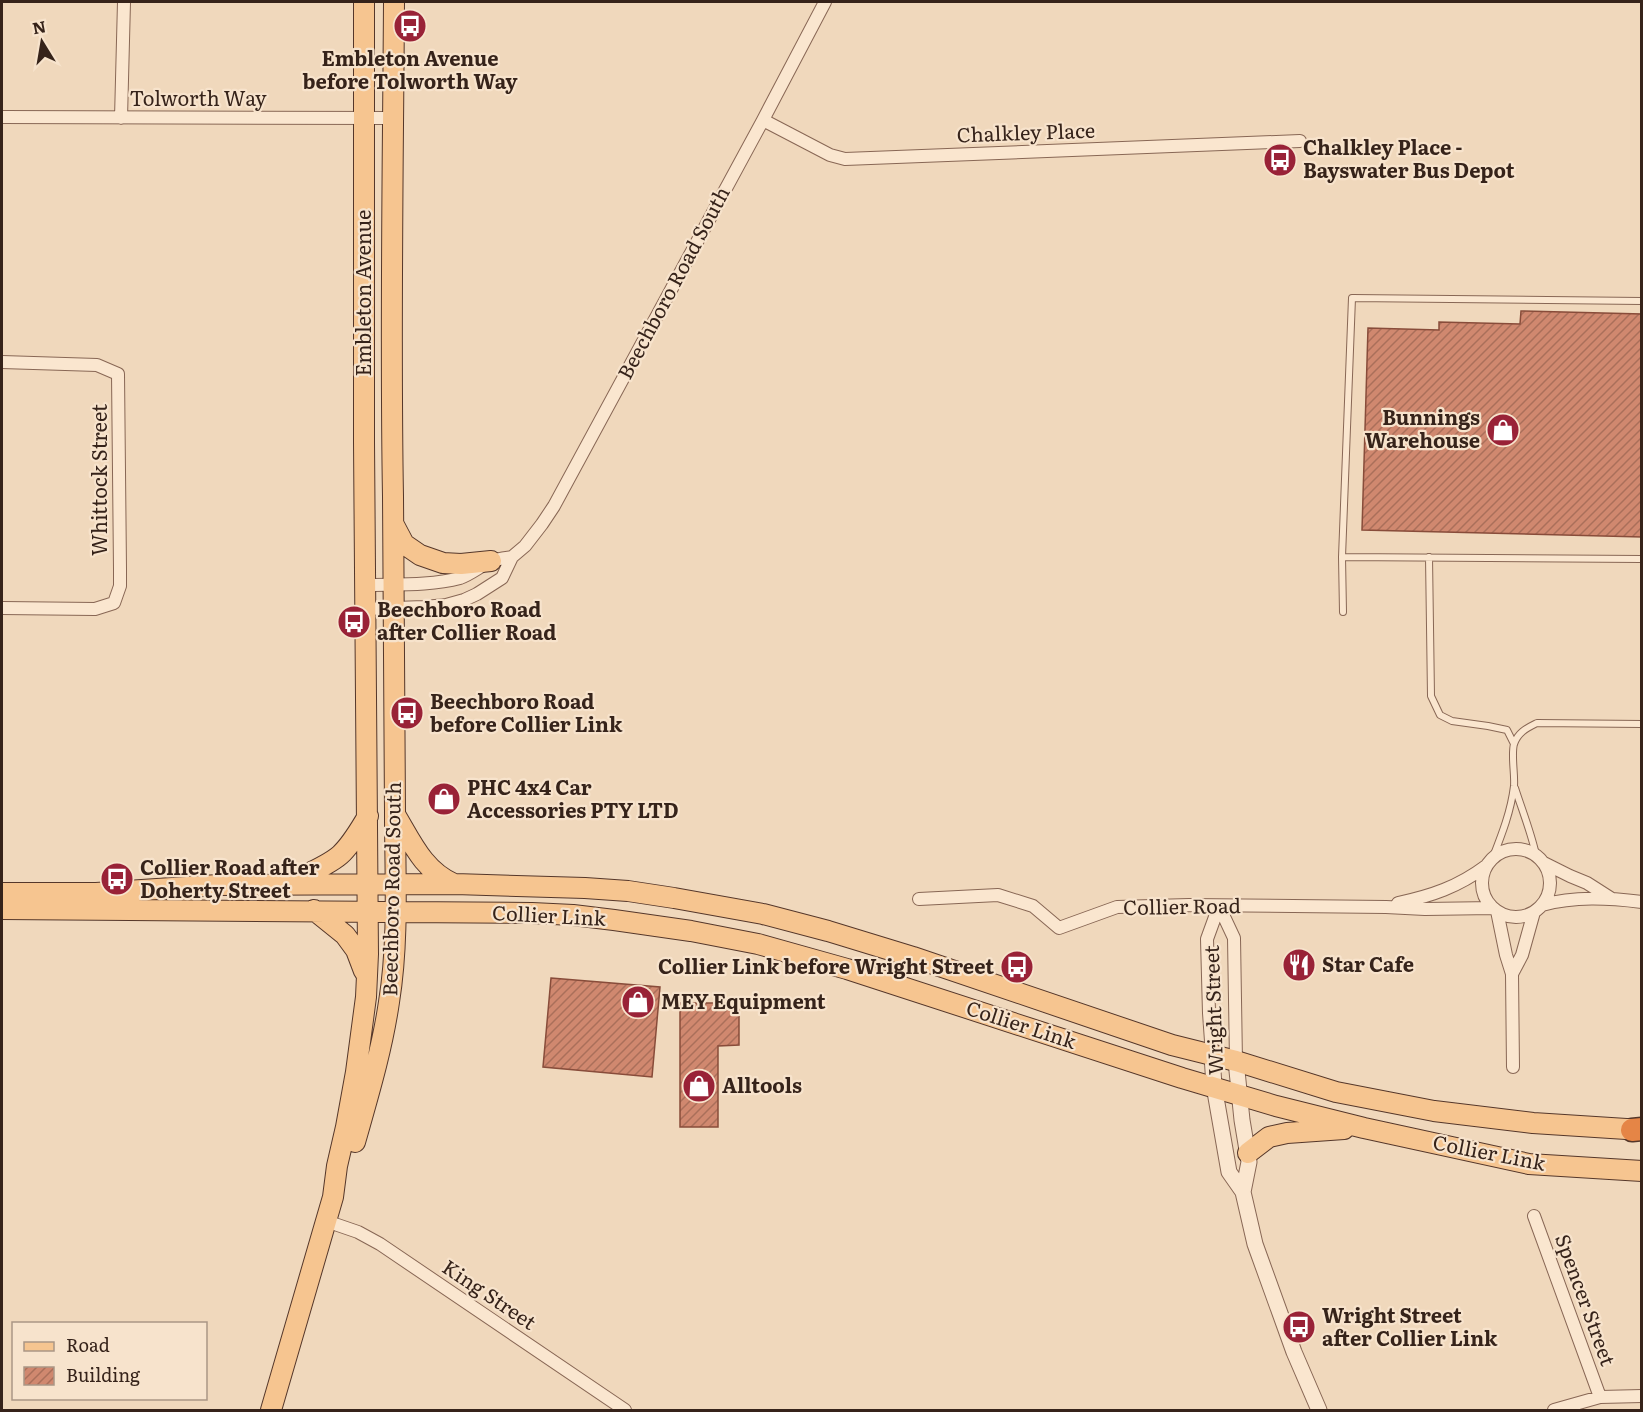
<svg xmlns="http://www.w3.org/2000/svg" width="1643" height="1412" viewBox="0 0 1643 1412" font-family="Literata,serif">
	<defs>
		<pattern id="building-hatch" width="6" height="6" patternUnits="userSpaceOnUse" patternTransform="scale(1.5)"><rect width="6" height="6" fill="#d0886f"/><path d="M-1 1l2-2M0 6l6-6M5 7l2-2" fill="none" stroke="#aa6f5a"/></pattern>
	</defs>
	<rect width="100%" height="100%" fill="#f0d8bc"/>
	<!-- building -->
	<path fill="url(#building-hatch)" stroke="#884c3a" stroke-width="1.5" d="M1521,311L1642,314V537L1362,530L1368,328L1439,330V322L1520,324Z
		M551,978L660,987L652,1077L543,1067Z
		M680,1003H739V1045L718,1046V1127H680Z"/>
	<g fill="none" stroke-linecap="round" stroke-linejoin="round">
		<!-- service casing -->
		<g stroke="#886755" stroke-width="8">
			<path id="service" d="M1342,557L1642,559
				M1429,557L1431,696L1440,715L1452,721L1488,726L1507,730L1514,744
				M1343,612L1342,557L1352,298L1642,301
				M1515,788C1522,810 1531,832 1536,855
				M1493,857C1502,834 1511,811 1514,786C1515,774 1511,755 1514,744C1518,732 1527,728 1537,723L1642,724"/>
		</g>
		<!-- minor casing -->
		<g stroke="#886755" stroke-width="14">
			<path id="minor" d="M2,117L393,118
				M121,118L124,2
				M763,120L830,155L845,159L1300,141
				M2,362L97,365L118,374L120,569V586L114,603L95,609L2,608
				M365,585C396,584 430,586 460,578C471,574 479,567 489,562C496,559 505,558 512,557
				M366,609L424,607L446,605L464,600L477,594L502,578L512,557L525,546L542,524L554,506L763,120L825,2
				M1482 883a34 34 0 1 1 68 0a34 34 0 1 1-68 0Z
				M1544,863L1570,876L1587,883L1612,899
				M919,899L998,895L1033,906L1059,928L1117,907L1189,905L1386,907L1425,909L1493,908
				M1398,903C1431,896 1458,887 1486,866
				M1542,905C1575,896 1608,898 1642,902
				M1219,906L1234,938L1236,1061
				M1497,911L1506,955L1512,974L1513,1067
				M1512,974L1522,955L1534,912
				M1212,1055L1209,1013L1207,939L1219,906
				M1534,1216L1600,1397
				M326,1221L358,1232L380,1244L625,1410
				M1554,1410L1600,1397L1642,1396"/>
		</g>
		<!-- tertiary casing -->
		<g stroke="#886755" stroke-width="17">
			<path id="tertiary" d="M1212,1055L1214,1086L1229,1172L1243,1192L1255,1244L1294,1352L1319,1410
				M1236,1061L1242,1120L1249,1162L1243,1192"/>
		</g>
		<!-- primary casing -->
		<g stroke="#55372a" stroke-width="22">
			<path id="primary" d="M394,525L404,544L420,555L443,563L461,564L491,561
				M396,816C412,843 424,871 454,884
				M290,882C306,874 326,867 340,855C352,844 360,829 368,816
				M2,893H96L218,885L455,884L585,888L628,891L674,898L763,914L828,931L913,957L1172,1045L1236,1061L1336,1092L1434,1111L1533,1123L1642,1130
				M2,909L532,913L573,915L614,920L691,931L758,944L847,969L1182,1078L1276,1106L1364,1128L1529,1164L1642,1171
				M314,910L345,935L356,950L364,971
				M355,1142C368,1096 382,1050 389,1002C399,940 395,875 395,813C394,707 394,602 393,496C390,331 393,166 394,2
				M1248,1153L1269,1137L1287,1133L1344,1129
				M271,1410L333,1197L337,1166L346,1127L356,1072L366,997L368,954L364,442V2"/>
		</g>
		<!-- motorway casing -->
		<g stroke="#55372a" stroke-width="25">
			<path id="motorway" d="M1632,1130L1642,1129"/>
		</g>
		<!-- service -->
		<use href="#service" stroke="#fae6cf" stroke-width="6"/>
		<!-- minor -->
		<use href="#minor" stroke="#fae6cf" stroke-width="12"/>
		<!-- tertiary -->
		<use href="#tertiary" stroke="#fae6cf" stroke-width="15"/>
		<!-- primary -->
		<use href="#primary" stroke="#f6c590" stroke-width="20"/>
		<!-- motorway -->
		<use href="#motorway" stroke="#e58546" stroke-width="22"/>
	</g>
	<!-- icons -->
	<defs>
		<g id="bus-disc" transform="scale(1.725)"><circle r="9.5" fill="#992237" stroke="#f7e3cc"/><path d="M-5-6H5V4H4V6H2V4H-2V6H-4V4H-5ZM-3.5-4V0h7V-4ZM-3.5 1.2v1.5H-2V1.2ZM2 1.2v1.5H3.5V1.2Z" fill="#fff"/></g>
		<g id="shop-disc" transform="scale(1.725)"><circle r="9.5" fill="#992237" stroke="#f7e3cc"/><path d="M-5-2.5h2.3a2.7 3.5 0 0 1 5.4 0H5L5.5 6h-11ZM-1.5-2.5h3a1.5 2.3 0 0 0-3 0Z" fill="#fff"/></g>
		<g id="restaurant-disc" transform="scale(1.725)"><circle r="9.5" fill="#992237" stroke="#f7e3cc"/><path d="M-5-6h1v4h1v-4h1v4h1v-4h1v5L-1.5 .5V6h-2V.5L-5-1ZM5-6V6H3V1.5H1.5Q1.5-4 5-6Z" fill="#fff"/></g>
	</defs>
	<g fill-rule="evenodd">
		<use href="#bus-disc" x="410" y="26"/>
		<use href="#bus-disc" x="1280" y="160"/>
		<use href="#shop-disc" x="1503" y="430"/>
		<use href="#bus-disc" x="354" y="622"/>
		<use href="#bus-disc" x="407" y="713"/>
		<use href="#shop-disc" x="444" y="799"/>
		<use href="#bus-disc" x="117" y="879"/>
		<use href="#restaurant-disc" x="1299" y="965"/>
		<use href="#bus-disc" x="1017" y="967"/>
		<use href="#shop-disc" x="638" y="1002"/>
		<use href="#shop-disc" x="699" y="1086"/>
		<use href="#bus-disc" x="1299" y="1327"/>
	</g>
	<g text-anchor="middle" stroke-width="4.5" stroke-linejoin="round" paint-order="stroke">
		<!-- poi labels -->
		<g font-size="20" font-weight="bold" fill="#36231a" stroke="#f7e3cc" text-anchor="start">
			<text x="410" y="66" text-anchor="middle">Embleton Avenue<tspan x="410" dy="23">before Tolworth Way</tspan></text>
			<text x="1303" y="155">Chalkley Place -<tspan x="1303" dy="23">Bayswater Bus Depot</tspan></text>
			<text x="1480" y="425" text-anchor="end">Bunnings<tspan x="1480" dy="23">Warehouse</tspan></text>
			<text x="377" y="617">Beechboro Road<tspan x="377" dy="23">after Collier Road</tspan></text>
			<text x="430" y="709">Beechboro Road<tspan x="430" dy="23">before Collier Link</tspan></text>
			<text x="467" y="795">PHC 4x4 Car<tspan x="467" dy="23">Accessories PTY LTD</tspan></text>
			<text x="140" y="875">Collier Road after<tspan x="140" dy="23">Doherty Street</tspan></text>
			<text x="1322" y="972">Star Cafe</text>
			<text x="994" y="974" text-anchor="end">Collier Link before Wright Street</text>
			<text x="661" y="1009">MEY Equipment</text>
			<text x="722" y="1093">Alltools</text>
			<text x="1322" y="1323">Wright Street<tspan x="1322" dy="23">after Collier Link</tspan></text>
		</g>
		<!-- street labels -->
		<g font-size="20" fill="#36231a" stroke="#f7e3cc">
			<text x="198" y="106">Tolworth Way</text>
			<text transform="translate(1026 133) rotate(-2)" y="7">Chalkley Place</text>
			<text transform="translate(674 283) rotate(-62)" y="7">Beechboro Road South</text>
			<text transform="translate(364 293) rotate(-90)" y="7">Embleton Avenue</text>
			<text transform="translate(100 480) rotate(-90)" y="7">Whittock Street</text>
			<text transform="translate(392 889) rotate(-89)" y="7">Beechboro Road South</text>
			<text transform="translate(1182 907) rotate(-1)" y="7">Collier Road</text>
			<text transform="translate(549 916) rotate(3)" y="7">Collier Link</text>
			<text transform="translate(1214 1010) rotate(-92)" y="7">Wright Street</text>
			<text transform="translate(1021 1025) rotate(18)" y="7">Collier Link</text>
			<text transform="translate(1489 1153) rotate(11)" y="7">Collier Link</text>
			<text transform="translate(489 1295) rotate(34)" y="7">King Street</text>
			<text transform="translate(1585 1300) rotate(70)" y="7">Spencer Street</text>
		</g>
	</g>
	<!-- border -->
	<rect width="1643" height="1412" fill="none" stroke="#36231a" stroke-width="6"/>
	<!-- legend -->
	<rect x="12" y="1322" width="195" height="78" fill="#f7e3cc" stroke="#aa9685" stroke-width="1.5"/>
	<rect x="24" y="1342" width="30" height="9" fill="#f6c590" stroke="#aa9685" stroke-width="1.5"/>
	<text x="66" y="1352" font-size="18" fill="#36231a">Road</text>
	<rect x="24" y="1367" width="30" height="18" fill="url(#building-hatch)" stroke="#aa9685" stroke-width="1.5"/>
	<text x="66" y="1382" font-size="18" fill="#36231a">Building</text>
	<!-- north arrow -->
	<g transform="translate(42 42) rotate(349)" stroke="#f7e3cc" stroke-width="4.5" paint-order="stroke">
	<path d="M0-4.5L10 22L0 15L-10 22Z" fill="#36231a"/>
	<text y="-9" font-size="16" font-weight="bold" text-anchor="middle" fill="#36231a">N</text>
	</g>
</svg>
